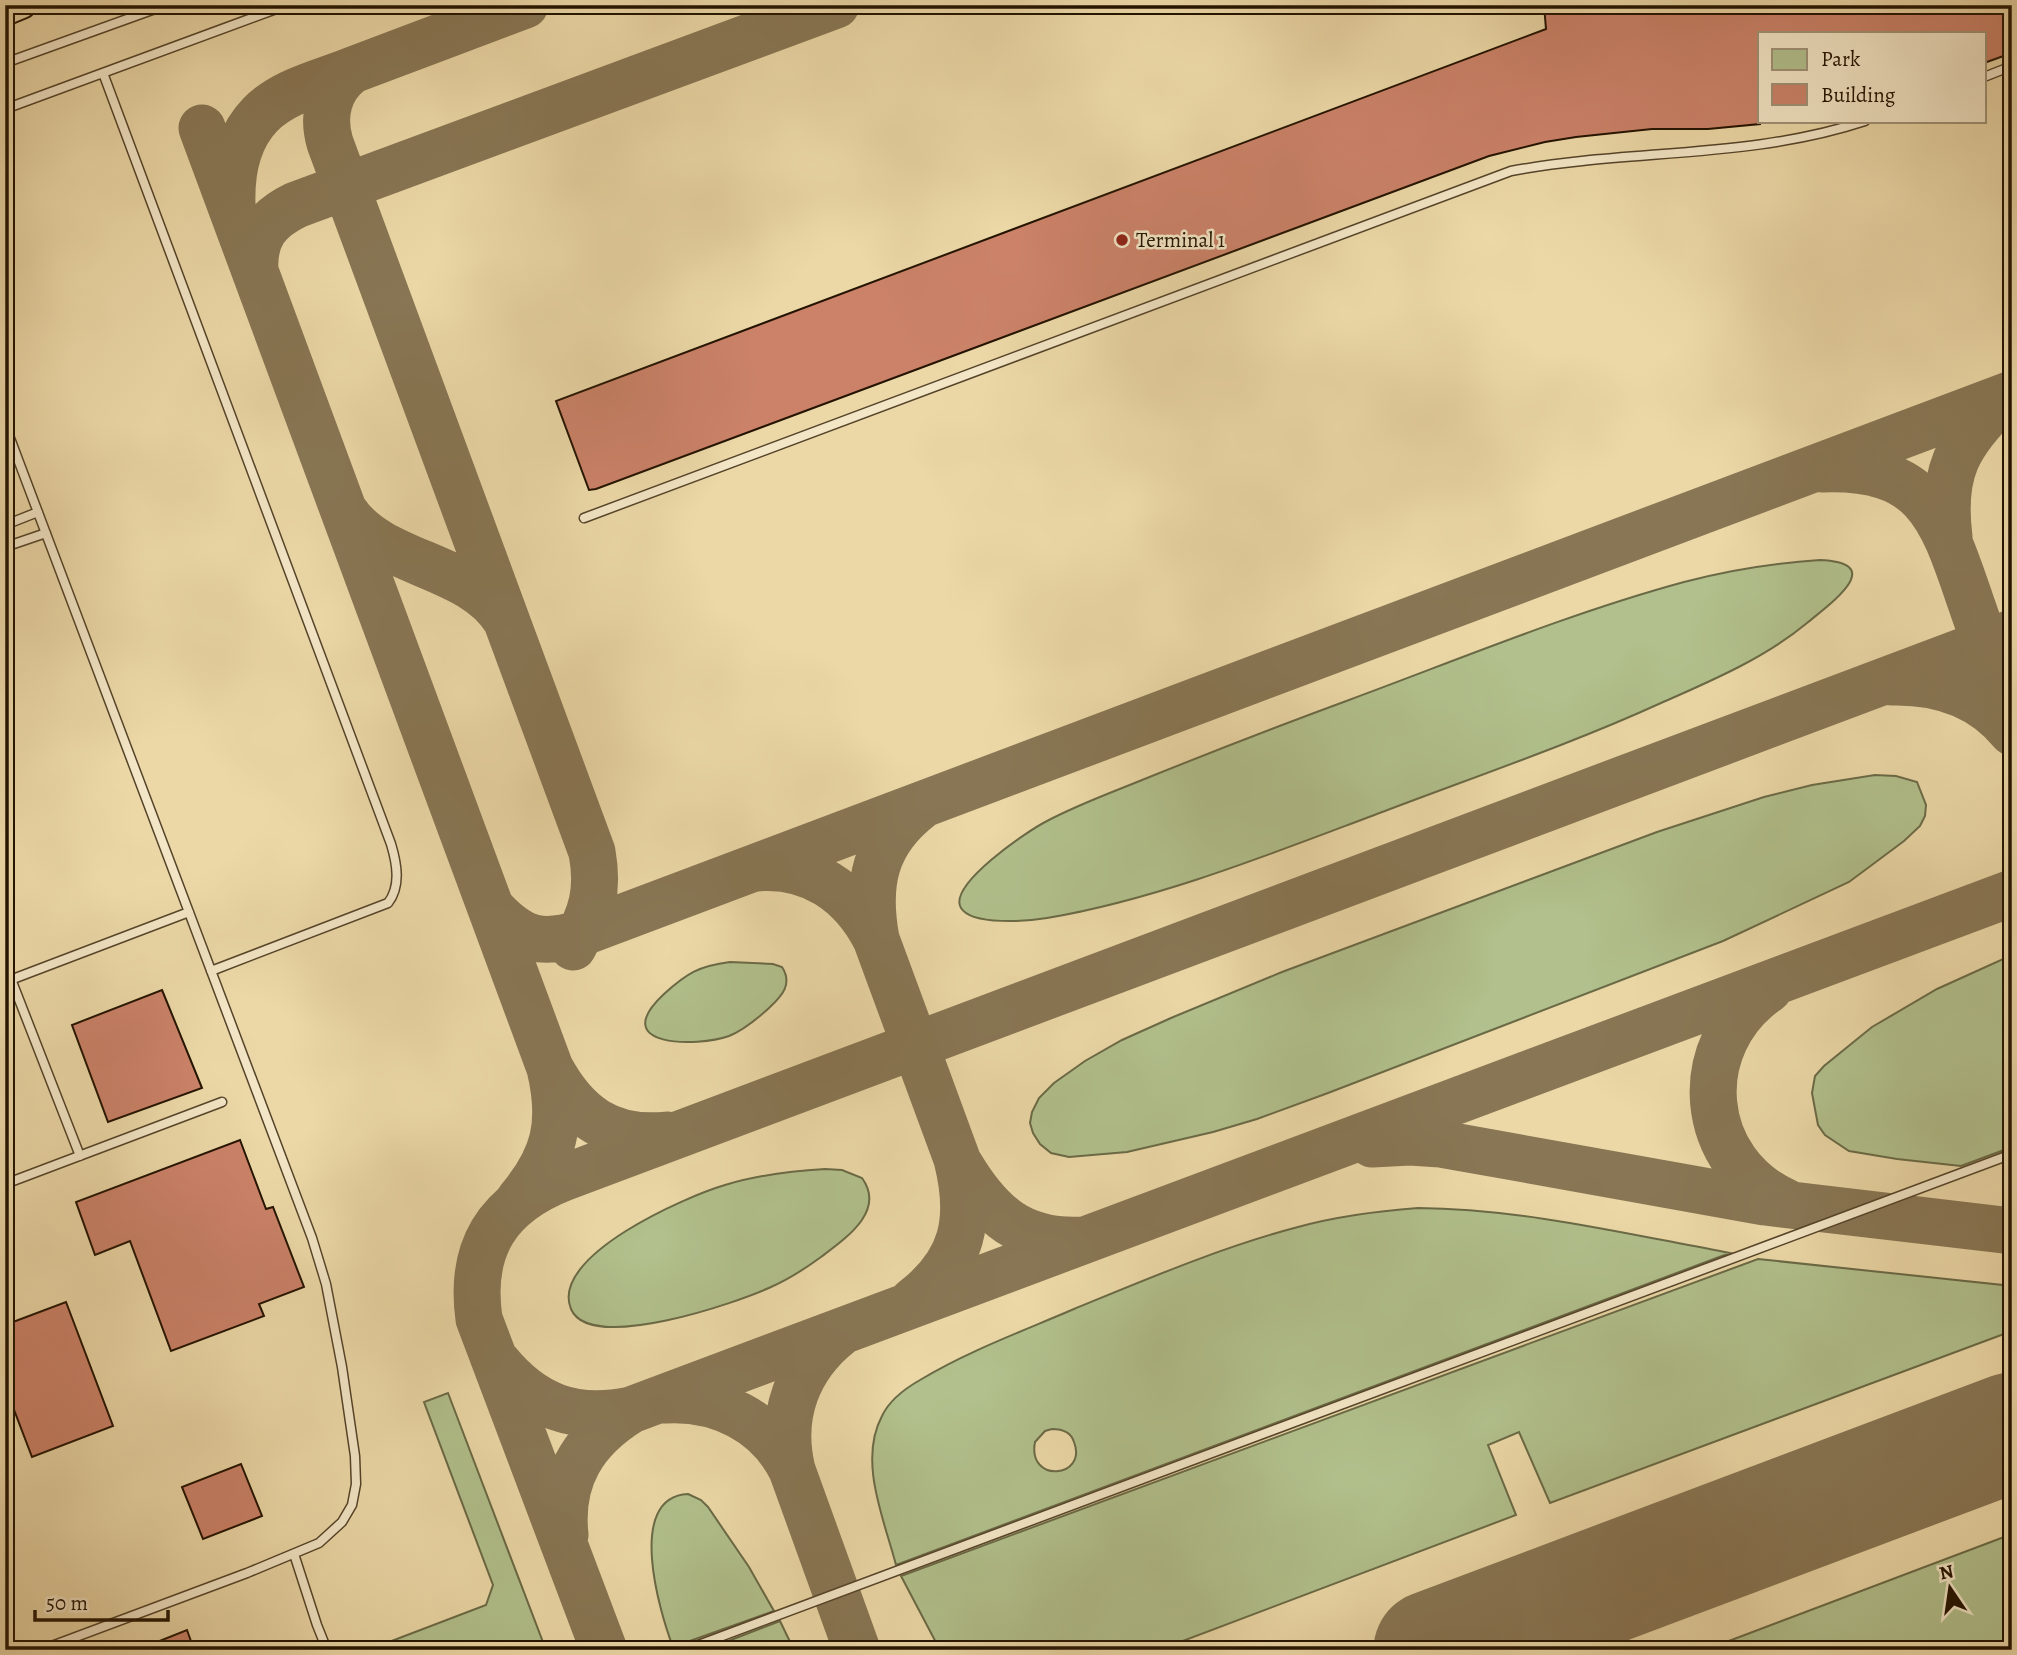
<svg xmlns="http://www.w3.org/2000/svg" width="2017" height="1655" viewBox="0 0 2017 1655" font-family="Alegreya,serif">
	<rect width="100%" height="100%" fill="#ecd8a7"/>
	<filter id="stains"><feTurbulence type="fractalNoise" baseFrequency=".00286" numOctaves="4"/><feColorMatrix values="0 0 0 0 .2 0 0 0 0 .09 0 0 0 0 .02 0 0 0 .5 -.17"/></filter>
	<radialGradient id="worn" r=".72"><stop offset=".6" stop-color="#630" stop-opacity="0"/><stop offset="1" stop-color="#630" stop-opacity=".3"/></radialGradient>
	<!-- green -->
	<path fill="#b1c08c" stroke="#6a6a46" stroke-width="2" fill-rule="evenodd" d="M1820,560C1888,563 1831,603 1807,623C1765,658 1711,681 1661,703C1571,744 1477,776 1385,811C1278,851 1160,899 1047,918C1029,921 972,926 961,908C947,885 1029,830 1047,821C1079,804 1113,792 1147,778C1214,751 1281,725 1349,700C1460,659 1570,613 1684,582C1729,570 1774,563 1820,560Z
		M1875,775L1896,776L1917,782L1926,805L1925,816L1920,826L1904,841L1849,882L1723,941L1328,1093L1257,1119L1213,1132L1127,1152L1069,1157L1051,1153L1040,1144L1033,1133L1030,1123L1032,1112L1039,1098L1054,1083L1085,1061L1122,1040L1171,1018L1282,972L1657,832L1764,797L1812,785Z
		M2012,955V1147L1961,1166L1897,1159L1849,1151L1825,1135L1818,1125L1812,1093L1815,1076L1824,1066L1872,1027L1937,989Z
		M730,962L773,964L782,967C793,984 782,996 769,1008C757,1019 744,1030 729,1036C698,1047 606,1048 664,994C687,973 699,966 730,962Z
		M825,1169L842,1170L862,1178C886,1211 846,1238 821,1257C806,1268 789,1279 771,1287C739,1302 590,1354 571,1309C549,1256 687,1196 725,1185C758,1175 791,1171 825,1169Z
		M1418,1208C1524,1209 1627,1234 1730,1253L896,1565C884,1519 858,1461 882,1416C889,1401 906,1388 920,1380C968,1351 1023,1331 1074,1309C1147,1279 1222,1247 1298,1227C1338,1216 1378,1211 1418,1208ZM1052,1429C1062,1429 1071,1432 1074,1442C1088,1478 1027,1484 1035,1442L1045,1431Z
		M1758,1259L2012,1286V1331L1550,1503L1519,1432L1488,1445L1516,1515L1159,1650H940L901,1576Z
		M448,1393L546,1650H368L486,1605L493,1585L424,1402Z
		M688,1494L701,1500L708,1507L749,1567L774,1611L673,1647C660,1613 625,1497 688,1494Z
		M2012,1534V1650H1705Z
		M780,1621L794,1650H705Z"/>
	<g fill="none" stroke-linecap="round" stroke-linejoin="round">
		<!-- taxiway -->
		<path stroke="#887654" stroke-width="47" d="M351,71C328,88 322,116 330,143L592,852C599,891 592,914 573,947
			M202,128L550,1068C563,1123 555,1157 519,1200
			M232,204C231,172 237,139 260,115C283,91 320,83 350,71C408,49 467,27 525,5
			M255,271C253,237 267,219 296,205L836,5
			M1823,469C1926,466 1941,515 1970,600C1984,640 1998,681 2012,721
			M345,512C381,566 471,563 506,620
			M1949,537C1941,473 1957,443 2003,399
			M1892,682C1940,681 1982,695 2012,732
			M756,868C810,863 852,892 876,939L957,1159C972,1219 964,1262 913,1301
			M493,910C521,940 542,946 581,933L2012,394
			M876,939C866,884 874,842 921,806
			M1769,989C1687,1045 1697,1164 1788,1203
			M550,1068C576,1116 610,1141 667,1135
			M1372,1144L1410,1142L1441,1144L1765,1202L2012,1231
			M960,1165C990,1215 1021,1243 1082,1240
			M840,1333C797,1367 779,1416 792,1470L857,1650
			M497,1362C533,1406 574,1422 631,1410L2012,893
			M665,1400C718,1397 768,1421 792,1470
			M565,1535C559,1478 584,1439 631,1410
			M604,1650L479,1319C469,1248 497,1204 563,1178L2012,633"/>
		<!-- runway -->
		<path stroke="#887654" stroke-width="119" d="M1433,1650L2012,1432"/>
	</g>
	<!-- building -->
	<path fill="#cb8269" stroke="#231300" stroke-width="2" d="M1544,5H2012V53L1984,63V33H1760V124L1708,129H1652L1576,137L1545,142L1489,156L596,489L589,490L556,401L1546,29Z
		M162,990L202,1088L108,1122L72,1025Z
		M240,1140L266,1209L273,1207L304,1287L259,1304L264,1316L171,1351L130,1241L95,1255L76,1202Z
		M66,1302L113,1426L32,1457L5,1386V1325Z
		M241,1464L262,1516L203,1539L182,1487Z
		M187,1630L193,1647L186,1650H137Z"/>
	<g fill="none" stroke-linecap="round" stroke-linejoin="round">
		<!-- service casing -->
		<g stroke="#55442a" stroke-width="11">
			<path id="service" d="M5,63L166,5
				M103,73L391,844C397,864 401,886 388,903L211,971
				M1984,77L2012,66
				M5,109L287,5
				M5,425L312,1238L326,1284L342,1367L355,1456L356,1484L352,1505L342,1522L319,1543L247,1573L41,1650
				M584,518L1511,171C1629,149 1750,159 1865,121
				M5,525L38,512
				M5,547L46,533
				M11,979L80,1156
				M5,982L189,912
				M5,1184L222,1102
				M294,1554L317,1625L327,1650
				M685,1650L2012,1154"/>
		</g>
		<!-- trunk casing -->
		<g stroke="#231300" stroke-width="30">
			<path id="trunk" d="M5,12L22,5"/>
		</g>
		<!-- service -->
		<use href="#service" stroke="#f3e6c6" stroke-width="8"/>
		<!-- trunk -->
		<use href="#trunk" stroke="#ecd8a7" stroke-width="26"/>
	</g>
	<!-- markers -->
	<circle fill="#8f2418" stroke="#f3e6c6" stroke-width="2.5" cx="1122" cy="240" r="7"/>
	<g text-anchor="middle" stroke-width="5" stroke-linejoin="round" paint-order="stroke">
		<!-- poi labels -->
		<g font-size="21" fill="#231300" stroke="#f3e6c6" text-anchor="start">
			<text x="1136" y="247">Terminal 1</text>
		</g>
	</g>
	<!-- margin -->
	<rect width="2017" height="1655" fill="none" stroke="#ecd8a7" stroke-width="28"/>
	<rect x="7" y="7" width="2003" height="1641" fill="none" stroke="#231300" stroke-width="3.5"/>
	<rect x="14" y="14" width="1989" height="1627" fill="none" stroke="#231300" stroke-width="2"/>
	<!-- legend -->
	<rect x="1758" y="32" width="228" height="91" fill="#f3e6c6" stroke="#a09277" stroke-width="2"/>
	<rect x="1772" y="49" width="35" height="21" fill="#b1c08c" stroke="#a09277" stroke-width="2"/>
	<text x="1821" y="66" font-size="21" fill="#231300">Park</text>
	<rect x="1772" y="84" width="35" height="21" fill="#cb8269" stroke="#a09277" stroke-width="2"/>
	<text x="1821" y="102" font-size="21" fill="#231300">Building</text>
	<!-- north arrow -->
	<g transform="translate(1950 1588) rotate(347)" stroke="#f3e6c6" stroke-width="5" paint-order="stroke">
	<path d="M0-5L12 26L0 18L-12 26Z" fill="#231300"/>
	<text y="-10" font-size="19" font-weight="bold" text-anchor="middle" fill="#231300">N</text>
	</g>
	<!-- scale -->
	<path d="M35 1610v10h133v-10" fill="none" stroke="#231300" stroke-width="3.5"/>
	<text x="46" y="1610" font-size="21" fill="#231300" stroke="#f3e6c6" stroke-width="5" paint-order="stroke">50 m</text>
	<rect width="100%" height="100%" filter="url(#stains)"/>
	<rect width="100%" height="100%" fill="url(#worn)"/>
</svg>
